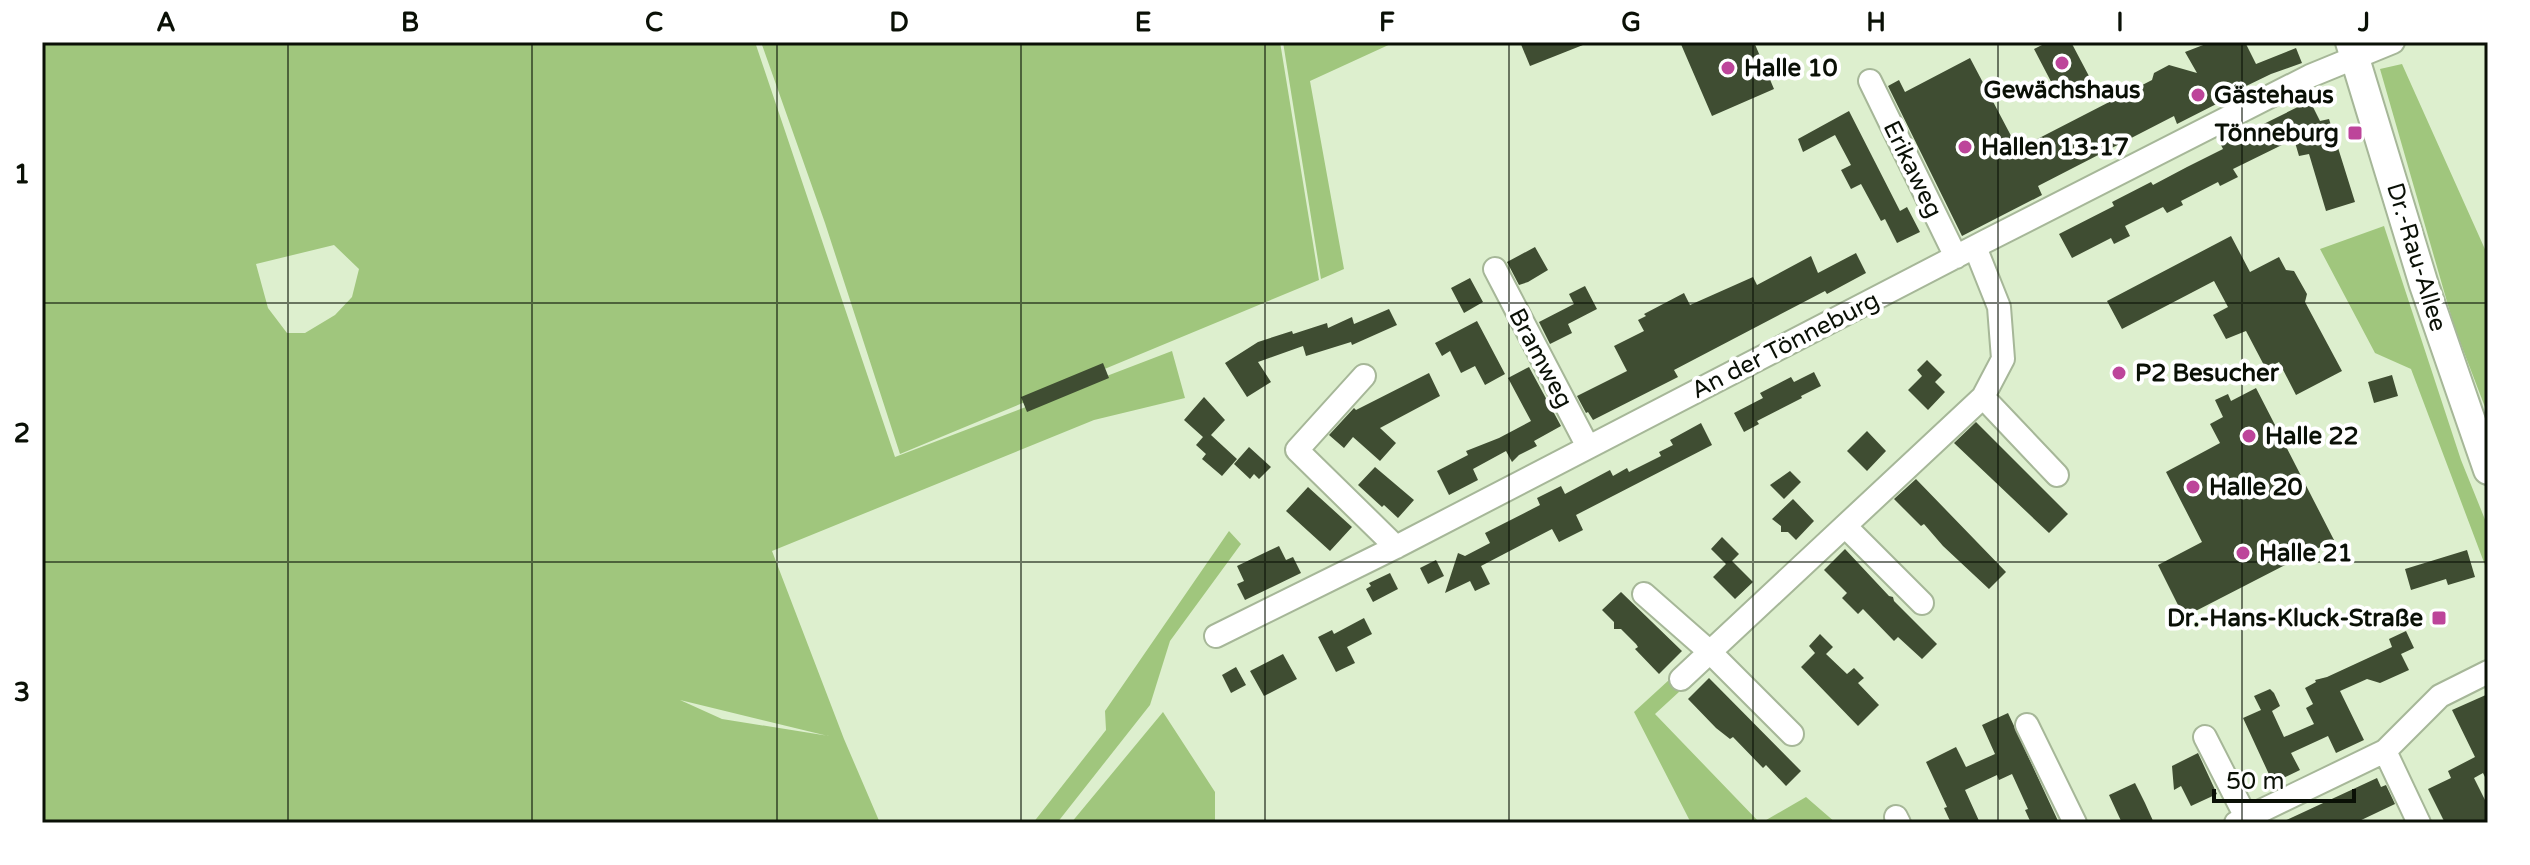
<svg xmlns="http://www.w3.org/2000/svg" width="2530" height="865" viewBox="0 0 2530 865" font-family="'Varela Round',sans-serif">
	<rect width="100%" height="100%" fill="#ddefce"/>
	<!-- green -->
	<path fill="#a0c67d" fill-rule="evenodd" d="M42,42H755L895,457L1172,351L1185,398L1094,420L772,551L844,739L880,823H42ZM334,245L359,269L352,297L335,315L305,333H287L268,308L256,264ZM680,700L828,736H829L722,719Z
		M761,42H1280L1319,280L900,454L825,223Z
		M1283,42H1395L1310,81L1344,269L1321,279Z
		M2402,64L2488,256V415L2454,326L2380,69Z
		M2384,226L2461,460L2488,527V573L2411,369L2375,353L2320,249Z
		M1229,531L1241,544L1170,641L1150,705L1057,823H1033L1106,730L1105,711Z
		M1693,658L1705,668L1655,714L1760,823H1691L1634,712Z
		M1163,712L1215,792V823H1071Z
		M1806,797L1836,823H1761Z"/>
	<!-- building -->
	<path fill="#3f4d32" d="M1520,42H1588V43L1530,66Z
		M1680,42H1754L1774,89L1712,116Z
		M2048,42H2071L2090,78L2058,95L2034,49Z
		M2211,42H2245L2256,64L2296,48L2302,63L2271,74L2240,89L2242,91L2177,124L2174,116L2038,186L2042,195L1962,236L1888,86L1899,80L1905,92L1970,58L2018,149L2152,80L2154,73L2169,65L2197,73L2185,52Z
		M2310,101L2320,121L2329,119L2355,202L2326,211L2309,154L2299,156L2294,139L2233,169L2238,177L2220,186L2218,182L2181,201L2183,205L2167,213L2163,207L2125,226L2130,236L2114,244L2111,238L2072,258L2059,234L2114,206L2112,202L2151,182L2153,185L2187,167L2223,149L2221,145Z
		M1849,111L1900,211L1907,207L1920,232L1897,243L1885,219L1881,221L1861,184L1851,189L1841,170L1851,165L1835,135L1803,152L1798,139Z
		M2231,236L2250,272L2279,257L2286,270L2294,271L2307,294L2305,302L2342,371L2296,395L2279,362L2266,369L2246,331L2226,339L2213,315L2228,307L2214,281L2122,329L2107,301Z
		M1535,247L1548,270L1528,282L1519,285L1507,262Z
		M1856,253L1866,273L1827,294L1825,291L1674,370L1678,377L1593,420L1588,412L1586,413L1577,396L1627,371L1614,346L1644,331L1638,320L1646,316L1644,314L1684,293L1690,305L1753,277L1757,285L1811,256L1818,273Z
		M1470,278L1483,302L1464,313L1451,288Z
		M1585,286L1597,309L1568,324L1572,333L1550,344L1539,322L1574,304L1569,294Z
		M1389,309L1397,325L1352,345L1351,342L1306,356L1303,346L1258,362L1271,382L1247,397L1225,363L1258,342L1292,331L1293,334L1327,323L1328,328L1352,317L1354,324Z
		M1477,321L1505,374L1485,385L1475,366L1461,373L1450,351L1442,356L1435,343Z
		M1927,360L1942,375L1935,382L1945,392L1928,410L1908,390L1922,376L1917,370Z
		M1103,363L1109,378L1027,412L1021,397Z
		M1529,367L1561,426L1534,441L1537,446L1519,455L1512,462L1506,451L1473,469L1478,480L1449,495L1437,471L1468,455L1466,451L1499,438L1531,421L1508,378Z
		M1814,372L1821,386L1801,396L1802,398L1757,421L1759,424L1744,432L1734,413L1763,398L1760,393L1791,377L1794,382Z
		M1429,373L1440,396L1380,428L1396,443L1380,461L1353,437L1344,448L1329,435L1354,408L1356,410Z
		M2392,375L2398,396L2374,403L2368,382Z
		M2256,388L2334,540L2184,617L2158,565L2202,542L2166,472L2220,443L2210,424L2223,417L2215,400L2228,394L2231,401Z
		M1204,397L1225,420L1211,435L1237,459L1222,476L1202,459L1206,454L1196,445L1203,437L1184,420Z
		M1976,422L2068,514L2049,533L1954,443Z
		M1701,423L1712,445L1576,515L1583,530L1559,542L1552,529L1481,566L1490,584L1475,591L1470,581L1445,593L1458,553L1465,556L1490,543L1485,533L1540,505L1537,498L1561,486L1565,494L1610,470L1613,476L1627,468L1629,472L1661,456L1659,452L1673,445L1670,440Z
		M1867,431L1886,451L1867,471L1847,451Z
		M1249,447L1271,467L1259,479L1254,474L1250,479L1234,464Z
		M1375,467L1414,500L1398,518L1384,505L1382,507L1358,485Z
		M1790,471L1801,482L1784,499L1770,485Z
		M1916,479L2006,572L1989,589L1943,546L1924,524L1921,526L1894,499Z
		M1308,487L1352,527L1330,551L1286,511Z
		M1793,499L1814,521L1796,540L1788,532H1781V526L1772,519Z
		M1722,537L1739,554L1732,561L1753,582L1735,599L1713,577L1726,564L1711,549Z
		M1279,546L1286,560L1293,557L1301,573L1245,600L1237,584L1244,581L1237,566Z
		M1845,549L1889,596L1893,597L1894,601L1937,644L1922,659L1898,637L1894,641L1863,609L1858,614L1842,598L1847,593L1824,570Z
		M2467,550L2475,577L2448,585L2446,579L2411,590L2405,569Z
		M1436,560L1444,576L1428,584L1420,568Z
		M1390,573L1398,589L1373,602L1366,589L1371,586L1369,583Z
		M1621,592L1682,651L1659,674L1635,649L1638,647L1636,644L1621,629H1614V622L1602,610Z
		M1364,618L1372,634L1347,647L1355,663L1336,672L1318,637L1332,630L1334,634Z
		M2406,631L2414,648L2401,654L2409,670L2380,683L2367,679L2340,691L2364,740L2336,753L2328,736L2291,753L2300,770L2273,783L2243,718L2261,710L2254,696L2270,689L2274,693L2280,706L2272,711L2284,737L2314,724L2306,708L2313,704L2305,688L2316,682L2315,680L2327,677L2392,647L2389,639Z
		M1820,634L1833,647L1826,654L1847,674L1854,668L1864,678L1858,683L1879,705L1858,726L1801,667L1815,653L1809,646Z
		M1283,654L1297,679L1264,696L1250,671Z
		M1236,667L1246,685L1231,693L1222,675Z
		M1709,678L1801,771L1786,786L1766,765L1763,768L1733,737L1730,739L1716,728L1688,699Z
		M2488,694V783L2483,773L2474,778L2488,806V823H2445L2428,789L2451,778L2448,771L2475,757L2452,710Z
		M2008,713L2059,823H2031L2025,810L2028,809L2012,774L1999,780L1997,775L1965,790L1980,823H1951L1944,808L1947,807L1926,762L1956,747L1966,767L1995,754L1982,725Z
		M2198,753L2217,794L2191,806L2181,786L2174,790L2172,766Z
		M2377,778L2381,787L2386,785L2395,804L2355,823H2280Z
		M2135,783L2145,803L2154,823H2122L2109,795Z"/>
	<g fill="none" stroke-linecap="round" stroke-linejoin="round">
		<!-- minor casing -->
		<g stroke="#a6b798" stroke-width="26">
			<path id="minor" d="M1870,81L1956,257
				M1495,269L1588,447
				M1364,376L1297,450L1396,547
				M1983,397L2057,475
				M1845,526L1922,603
				M1644,594L1710,652L1792,734
				M1216,636L1396,547L1986,241L2310,76L2393,42
				M1681,679L1983,397L2003,359L1999,307L1975,247
				M2027,725L2075,823
				M2205,737L2249,823
				M2385,751L2419,823
				M1896,817L1899,823
				M2236,823L2385,751L2440,696L2488,672"/>
		</g>
		<!-- tertiary casing -->
		<g stroke="#a6b798" stroke-width="32">
			<path id="tertiary" d="M2350,42L2424,285L2488,470"/>
		</g>
		<!-- minor -->
		<use href="#minor" stroke="#fff" stroke-width="22"/>
		<!-- tertiary -->
		<use href="#tertiary" stroke="#fff" stroke-width="28"/>
	</g>
	<!-- grid -->
	<path fill="none" stroke="#0a1006" stroke-width="2" stroke-opacity="0.55" d="M288,42V823M532,42V823M777,42V823M1021,42V823M1265,42V823M1509,42V823M1753,42V823M1998,42V823M2242,42V823M42,303H2488M42,562H2488"/>
	<!-- markers -->
	<g fill="#bd459a" stroke="#fff" stroke-width="3">
		<circle cx="2062" cy="63" r="8"/>
		<circle cx="1728" cy="68" r="8"/>
		<circle cx="2198" cy="95" r="8"/>
		<rect x="2347" y="125" width="16" height="16" rx="4"/>
		<circle cx="1965" cy="147" r="8"/>
		<circle cx="2119" cy="373" r="8"/>
		<circle cx="2249" cy="436" r="8"/>
		<circle cx="2193" cy="487" r="8"/>
		<circle cx="2243" cy="553" r="8"/>
		<rect x="2431" y="610" width="16" height="16" rx="4"/>
	</g>
	<g text-anchor="middle" stroke-width="8" stroke-linejoin="round" paint-order="stroke">
		<!-- poi labels -->
		<g font-size="24" font-weight="bold" fill="#0a1006" stroke="#fff" text-anchor="start">
			<text x="1744" y="76">Halle 10</text>
			<text x="2062" y="98" text-anchor="middle">Gewächshaus</text>
			<text x="2214" y="103">Gästehaus</text>
			<text x="2339" y="141" text-anchor="end">Tönneburg</text>
			<text x="1981" y="155">Hallen 13-17</text>
			<text x="2135" y="381">P2 Besucher</text>
			<text x="2265" y="444">Halle 22</text>
			<text x="2209" y="495">Halle 20</text>
			<text x="2259" y="561">Halle 21</text>
			<text x="2423" y="626" text-anchor="end">Dr.-Hans-Kluck-Straße</text>
		</g>
		<!-- street labels -->
		<g font-size="24" fill="#0a1006" stroke="#fff">
			<text transform="translate(1913 169) rotate(64)" y="8">Erikaweg</text>
			<text transform="translate(2417 257) rotate(73)" y="8">Dr.-Rau-Allee</text>
			<text transform="translate(1785 345) rotate(-27)" y="8">An der Tönneburg</text>
			<text transform="translate(1541 358) rotate(62)" y="8">Bramweg</text>
		</g>
	</g>
	<!-- border -->
	<rect width="2530" height="865" fill="none" stroke="#ffffff" stroke-width="88"/>
	<!-- scale -->
	<path d="M2214 789v12h140v-12" fill="none" stroke="#0a1006" stroke-width="4"/>
	<text x="2226" y="789" font-size="24" fill="#0a1006" stroke="#ffffff" stroke-width="6" paint-order="stroke">50 m</text>
	<rect x="44" y="44" width="2442" height="777" fill="none" stroke="#0a1006" stroke-width="3"/>
	<g font-size="26" text-anchor="middle" font-weight="bold" fill="#0a1006">
		<text x="166" y="31">A</text>
		<text x="410" y="31">B</text>
		<text x="654" y="31">C</text>
		<text x="899" y="31">D</text>
		<text x="1143" y="31">E</text>
		<text x="1387" y="31">F</text>
		<text x="1631" y="31">G</text>
		<text x="1876" y="31">H</text>
		<text x="2120" y="31">I</text>
		<text x="2364" y="31">J</text>
		<text x="22" y="183">1</text>
		<text x="22" y="442">2</text>
		<text x="22" y="701">3</text>
	</g>
</svg>
